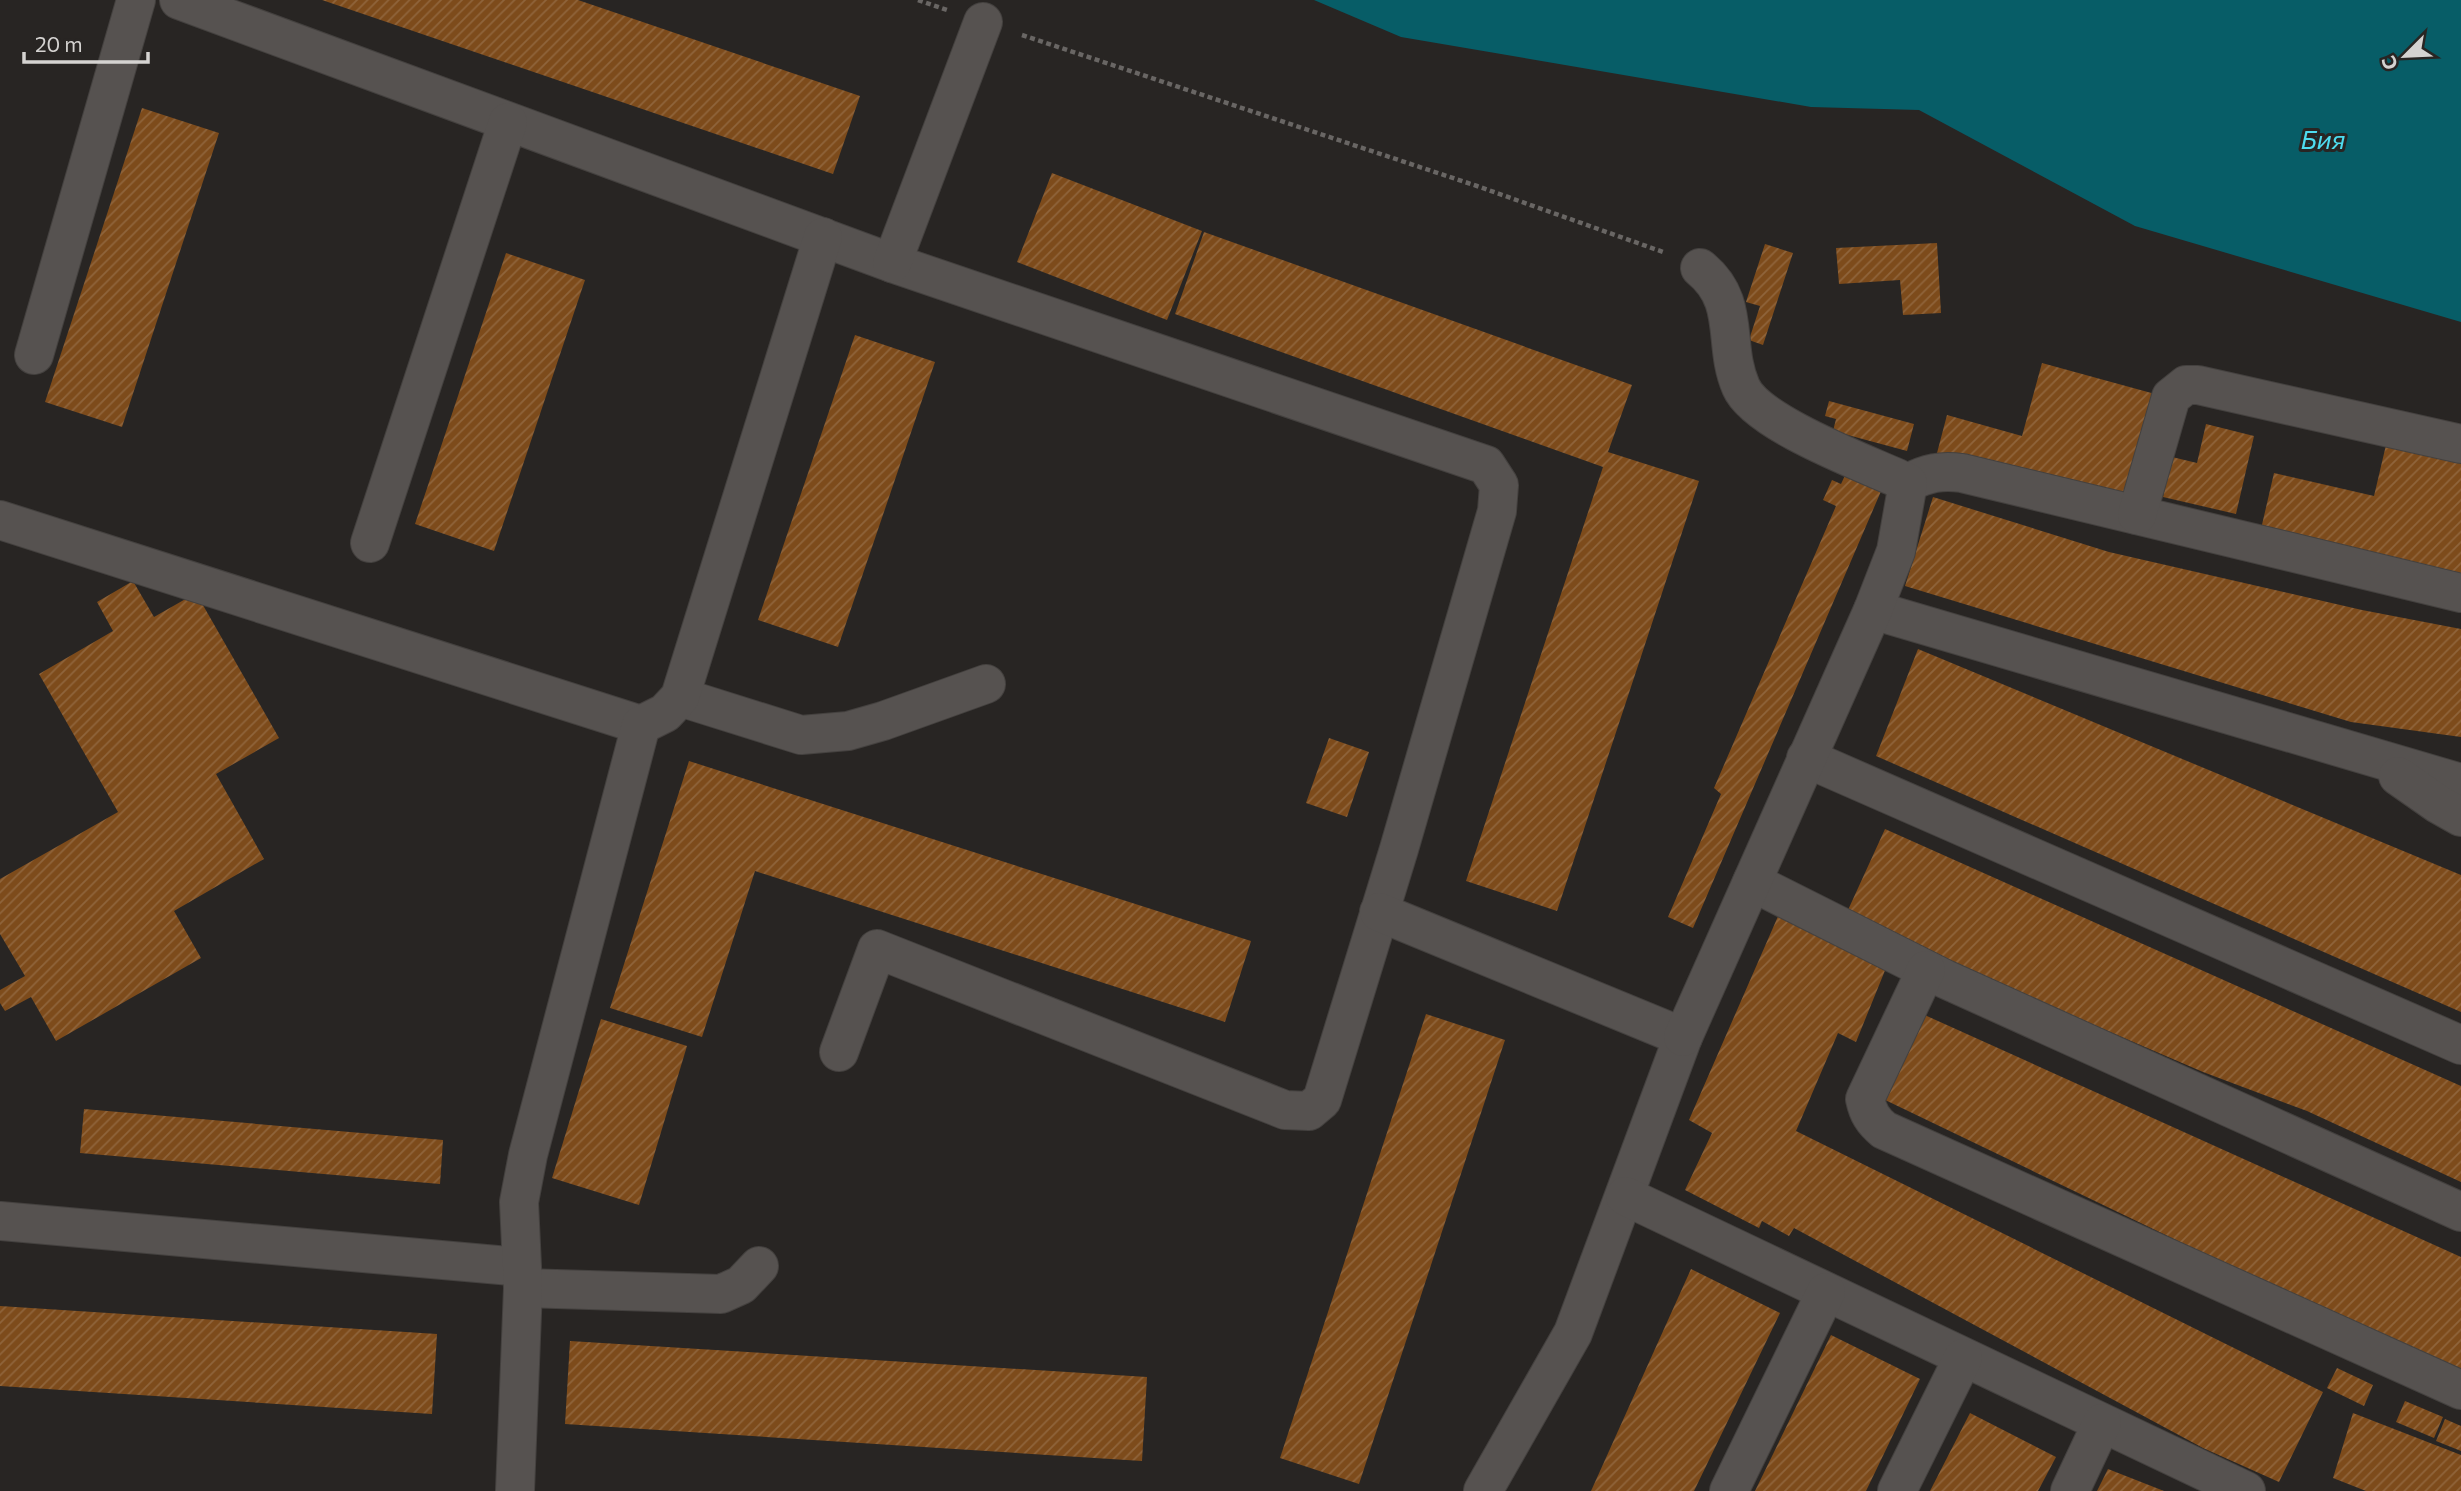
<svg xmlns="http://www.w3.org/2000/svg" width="2461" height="1491" viewBox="0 0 2461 1491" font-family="Commissioner,sans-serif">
	<defs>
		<pattern id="building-hatch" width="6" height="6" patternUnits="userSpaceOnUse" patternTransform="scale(1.75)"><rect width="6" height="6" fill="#7d4b1b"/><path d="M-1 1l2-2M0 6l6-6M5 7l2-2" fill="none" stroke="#8f643b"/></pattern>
	</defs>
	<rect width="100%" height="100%" fill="#282523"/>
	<path fill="#075d67" d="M1314,0H2461V322L2135,226L1919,110L1811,107L1401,37Z"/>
	<g fill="url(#building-hatch)">
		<path d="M322,0H578L860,96L833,174Z"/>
		<path d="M142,108L219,133L122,427L45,402Z"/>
		<path d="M1052,173L1202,231L1167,320L1017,262Z"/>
		<path d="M1204,232L1632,385L1608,452L1699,481L1557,911L1466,881L1603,467L1175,314Z"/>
		<path d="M1937,243L1941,313L1903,315L1900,280L1839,284L1836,248Z"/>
		<path d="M1765,244L1793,253L1763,345L1749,340L1760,306L1746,302Z"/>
		<path d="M506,253L585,280L494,551L415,524Z"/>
		<path d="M855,335L935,362L838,647L758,620Z"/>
		<path d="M2042,363L2155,394L2125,505L1937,453L1947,415L2022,436Z"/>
		<path d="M1829,401L1914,424L1907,451L1833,431L1836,419L1825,416Z"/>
		<path d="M2206,424L2254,436L2236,514L2163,497L2172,457L2197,463Z"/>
		<path d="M2386,445L2461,463V577L2261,529L2274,473L2374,496Z"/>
		<path d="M1849,467L1885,482L1693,928L1668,917L1721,794L1714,788L1836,506L1823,500L1832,480L1841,484Z"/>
		<path d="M1933,497L2109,552L2362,610L2461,629V737L2351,722L1905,586Z"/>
		<path d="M133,581L154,617L196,593L279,738L216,774L264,859L174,911L201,958L56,1041L31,997L5,1011L0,1003V990L25,976L0,934V879L118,812L39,674L113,631L97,602Z"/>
		<path d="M1918,649L2461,875V1012L1876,756Z"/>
		<path d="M1329,738L1369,752L1347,817L1306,803Z"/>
		<path d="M689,761L1251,941L1225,1022L755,871L702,1037L610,1008Z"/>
		<path d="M1885,829L2461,1086V1182L2307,1111L2203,1072L1980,976L1848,910Z"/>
		<path d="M1779,914L1886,968L1856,1042L1838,1033L1796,1131L2323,1392L2279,1482L2203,1448L1794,1228L1789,1236L1762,1221L1759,1228L1685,1190L1712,1133L1689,1120Z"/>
		<path d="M1918,1012L2461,1257V1372L2280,1290L1881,1098Z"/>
		<path d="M1426,1014L1505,1040L1359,1484L1280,1458Z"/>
		<path d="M601,1019L687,1046L639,1205L552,1178Z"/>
		<path d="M84,1109L443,1140L440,1184L80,1153Z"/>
		<path d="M1691,1269L1780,1313L1694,1491H1591Z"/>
		<path d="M0,1306L437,1334L432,1414L0,1386Z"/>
		<path d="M1831,1335L1920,1379L1866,1491H1755Z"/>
		<path d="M570,1341L1147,1377L1142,1461L565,1424Z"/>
		<path d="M2337,1368L2373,1385L2364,1406L2327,1388Z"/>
		<path d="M2405,1401L2443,1417L2434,1438L2396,1422Z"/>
		<path d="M1970,1413L2056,1457L2038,1491H1930Z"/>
		<path d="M2353,1413L2461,1455V1491H2366L2333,1478Z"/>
		<path d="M2445,1419L2461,1426V1451L2436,1441Z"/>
		<path d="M2108,1469L2164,1491H2097Z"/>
	</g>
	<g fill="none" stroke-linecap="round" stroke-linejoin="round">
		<g stroke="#44413f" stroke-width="40">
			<g id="minor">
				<path d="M179,0L892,263L1486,465L1499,485L1497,511L1399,849L1322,1100L1309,1111L1285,1110L877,949L839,1052"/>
				<path d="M892,263L983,22"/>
				<path d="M34,355L136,0"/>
				<path d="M1908,483C1927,473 1941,470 1962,473L2461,593"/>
				<path d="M2137,515L2171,397L2186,385H2198L2461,444"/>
				<path d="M0,520L641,725"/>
				<path d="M370,543L508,122"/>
				<path d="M1873,610L2461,783"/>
				<path d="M680,697L801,735L848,731L883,721L986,684"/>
				<path d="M1806,758L2461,1045"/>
				<path d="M2398,776L2438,804L2461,817"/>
				<path d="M1752,882L1945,979L2461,1212"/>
				<path d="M1379,912L1683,1037L1573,1333L1483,1491"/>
				<path d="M1926,970L1865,1099C1868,1113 1873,1121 1884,1130L2461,1390"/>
				<path d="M1683,1037L1873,610L1896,551L1908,483C1870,465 1757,424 1741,387C1722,344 1742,302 1700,268"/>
				<path d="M1625,1196L2246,1491"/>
				<path d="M0,1221L521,1267"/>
				<path d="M523,1288L721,1294L741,1285L759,1266"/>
				<path d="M515,1491L523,1288L519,1202L528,1155L641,725L665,713L680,697L823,237"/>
				<path d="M1729,1491L1826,1292"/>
				<path d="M1897,1491L1963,1358"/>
				<path d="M2070,1491L2102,1423"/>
			</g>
		</g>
		<g stroke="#696664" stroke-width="4.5" stroke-dasharray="5 3.5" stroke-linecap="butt">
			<path d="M918,0L947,10"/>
			<path d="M1022,35L1477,186L1663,252"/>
		</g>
		<use href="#minor" stroke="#565250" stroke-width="38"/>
	</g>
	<g text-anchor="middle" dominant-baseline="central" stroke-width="6" stroke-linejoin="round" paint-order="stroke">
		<g font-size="26" font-style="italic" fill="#4edcef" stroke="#282523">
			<text x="2323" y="138">Бия</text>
		</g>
	</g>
	<g transform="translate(2405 56) rotate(246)" stroke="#282523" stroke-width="5" paint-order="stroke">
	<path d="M0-5L12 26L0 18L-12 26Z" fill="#d5d3d1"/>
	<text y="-10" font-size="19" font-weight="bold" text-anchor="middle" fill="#d5d3d1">С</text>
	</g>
	<path d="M24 52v10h124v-10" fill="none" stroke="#d5d3d1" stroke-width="3.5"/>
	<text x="35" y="52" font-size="21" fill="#d5d3d1" stroke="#282523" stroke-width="5" paint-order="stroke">20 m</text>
</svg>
